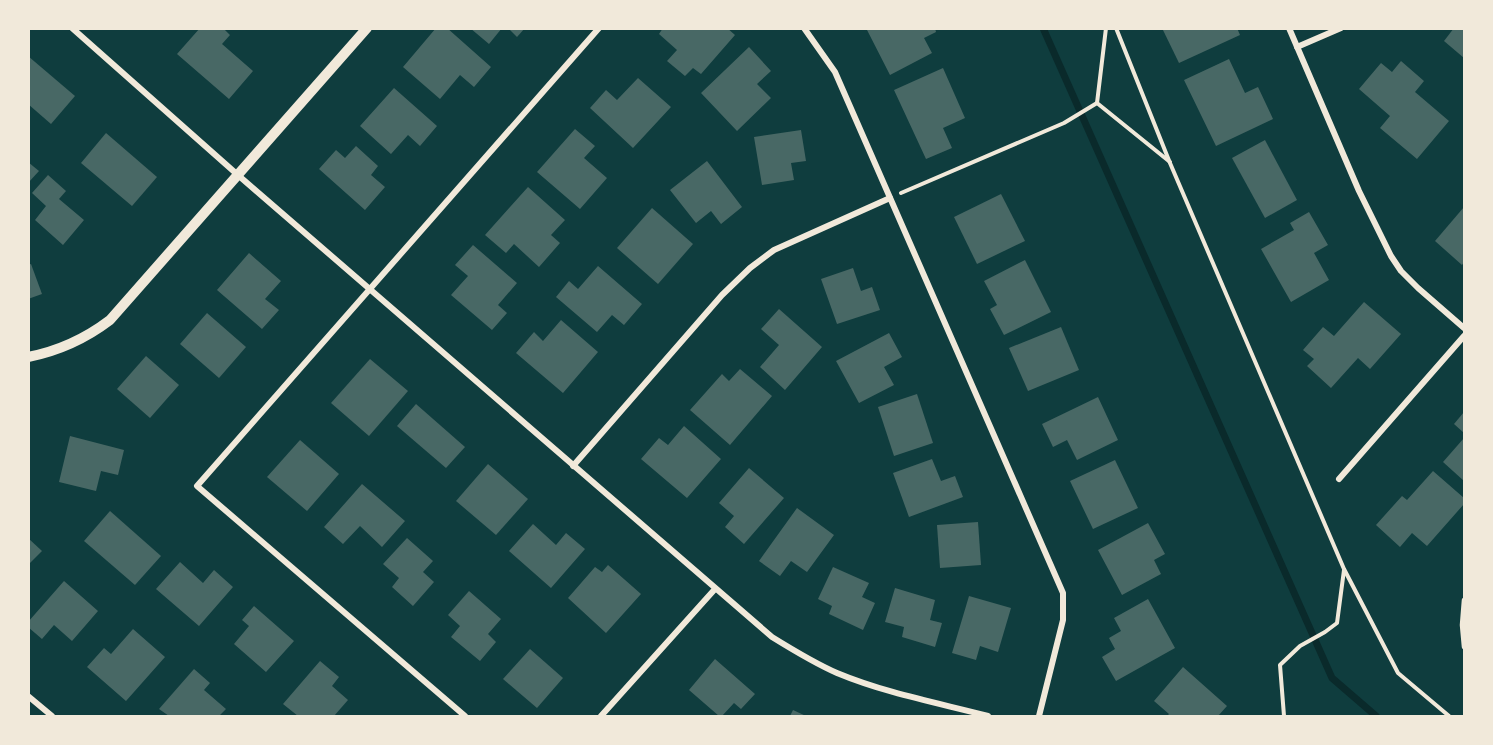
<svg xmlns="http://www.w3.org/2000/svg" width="1493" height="745" viewBox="0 0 1493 745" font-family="'Fira Sans',sans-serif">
	<rect width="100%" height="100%" fill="#0f3d3e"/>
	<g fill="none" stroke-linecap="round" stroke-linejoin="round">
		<path stroke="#0a2a2b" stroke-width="7" d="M1043,28L1332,678L1376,716"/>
	</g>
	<g fill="#486865">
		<path d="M200,28H223L230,35L222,44L253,71L229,99L177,54Z"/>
		<path d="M436,28H447L491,67L474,87L460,75L440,99L403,67Z"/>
		<path d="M470,28H502L489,44Z"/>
		<path d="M508,28H525L517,37Z"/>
		<path d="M663,28H727L735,35L701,74L693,68L685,76L667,61L677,50L659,34Z"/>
		<path d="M866,28H935L936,32L924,38L932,53L890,75Z"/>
		<path d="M1162,28H1237L1240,35L1179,63Z"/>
		<path d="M1454,28H1464V58L1444,41Z"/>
		<path d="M749,47L771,71L757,84L771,98L737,131L701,93Z"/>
		<path d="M28,56L75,96L51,124L28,104Z"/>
		<path d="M1229,59L1245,93L1258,87L1273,119L1216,146L1184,80Z"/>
		<path d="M1401,61L1424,81L1415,92L1449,121L1417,159L1380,128L1390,116L1359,89L1381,63L1392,72Z"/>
		<path d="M943,68L965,118L943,128L952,148L926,159L894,90Z"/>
		<path d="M638,78L671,107L633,148L590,108L606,90L617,100Z"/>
		<path d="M394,88L437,126L420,146L408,135L391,154L360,126Z"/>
		<path d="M575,129L595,146L584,158L607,178L580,209L537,172Z"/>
		<path d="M801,130L806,161L791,163L794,180L762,185L754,137Z"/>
		<path d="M106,133L157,177L132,206L81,163Z"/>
		<path d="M1265,140L1297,200L1265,218L1232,158Z"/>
		<path d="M356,146L378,166L371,175L385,187L365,210L319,169L336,150L345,158Z"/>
		<path d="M707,161L742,207L721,224L711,211L696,223L670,190Z"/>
		<path d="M28,162L39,171L28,183Z"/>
		<path d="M48,175L66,191L59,199L84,220L63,245L35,220L46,206L32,193Z"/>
		<path d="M528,187L565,220L551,235L560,243L539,267L514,244L506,253L485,235Z"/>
		<path d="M1001,194L1025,241L977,264L954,217Z"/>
		<path d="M1464,207V262L1462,265L1435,241Z"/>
		<path d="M652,208L693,244L658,284L617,248Z"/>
		<path d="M1309,212L1328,245L1314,253L1329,280L1291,302L1261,249L1294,230L1290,223Z"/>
		<path d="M473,245L517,283L498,305L507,313L492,330L451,295L468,276L455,265Z"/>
		<path d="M249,253L281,281L265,299L279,310L262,329L217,290Z"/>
		<path d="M1025,260L1051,312L1004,335L990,309L997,305L984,281Z"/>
		<path d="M31,264L42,294L28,299V265Z"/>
		<path d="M598,266L642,304L624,325L612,315L597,332L556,297L569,281L578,289Z"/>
		<path d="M853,268L861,291L872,287L880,310L837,324L821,279Z"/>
		<path d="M1364,302L1401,334L1370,369L1358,358L1331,388L1307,366L1314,359L1303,350L1323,327L1334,336Z"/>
		<path d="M779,309L822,347L785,390L760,367L779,345L761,329Z"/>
		<path d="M207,313L246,347L219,378L180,344Z"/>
		<path d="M561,320L598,352L563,393L516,353L534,332L543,341Z"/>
		<path d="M1061,327L1079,370L1028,391L1009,348Z"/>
		<path d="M889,333L902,357L884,367L894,385L859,403L836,361Z"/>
		<path d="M146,356L179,385L150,418L117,389Z"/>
		<path d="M370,359L408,391L369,436L331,403Z"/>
		<path d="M740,369L772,396L730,445L690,410L722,374L729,381Z"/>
		<path d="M917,394L933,443L894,456L878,407Z"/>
		<path d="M1098,397L1118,440L1077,460L1067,440L1053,447L1042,424Z"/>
		<path d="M416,404L465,447L446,468L397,426Z"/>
		<path d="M1464,412V433L1454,424Z"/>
		<path d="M684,426L721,459L687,498L641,459L659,438L668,445Z"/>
		<path d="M70,436L124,450L118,475L101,471L96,491L59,482Z"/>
		<path d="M1464,438V481L1443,462Z"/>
		<path d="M300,440L339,474L307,511L267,477Z"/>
		<path d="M932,459L941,481L955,476L963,497L909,517L893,473Z"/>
		<path d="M1115,460L1138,508L1093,529L1070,481Z"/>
		<path d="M488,464L528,499L496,535L456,501Z"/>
		<path d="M749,468L784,498L744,544L725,527L734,516L719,503Z"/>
		<path d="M1433,471L1464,498V504L1427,546L1412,533L1400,547L1376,525L1402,496L1407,500Z"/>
		<path d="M362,484L405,521L382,547L360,526L343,544L324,527Z"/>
		<path d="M797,508L834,535L807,572L791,561L780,576L759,561Z"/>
		<path d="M110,511L161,556L135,585L84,541Z"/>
		<path d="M978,522L981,565L940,568L937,525Z"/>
		<path d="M1148,523L1165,554L1154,560L1161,574L1122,595L1098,550Z"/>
		<path d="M533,524L556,545L566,533L585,549L551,588L509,551Z"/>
		<path d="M28,538L42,551L28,565Z"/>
		<path d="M407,538L433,561L423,572L434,582L413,606L392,587L399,578L383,564Z"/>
		<path d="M180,562L203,583L214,570L233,587L199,626L156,589Z"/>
		<path d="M608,565L641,594L606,633L568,598L595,567L602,572Z"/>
		<path d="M833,567L869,583L862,597L875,603L863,630L829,614L832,606L818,599Z"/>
		<path d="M64,581L98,611L72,641L54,625L42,639L28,627V622Z"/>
		<path d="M895,588L935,600L930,620L942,623L935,647L902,637L904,627L885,622Z"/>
		<path d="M469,591L501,619L488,634L496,642L480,661L451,637L460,626L448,615Z"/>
		<path d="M969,596L1011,608L998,652L980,646L976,660L952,653Z"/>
		<path d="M1148,599L1175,648L1116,681L1102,657L1115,649L1109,638L1121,631L1114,618Z"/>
		<path d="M254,606L294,641L266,672L234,644L249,626L242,620Z"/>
		<path d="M133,629L165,657L126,701L87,667L104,648L111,654Z"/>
		<path d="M530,649L563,678L537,708L503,679Z"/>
		<path d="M715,659L755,694L741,709L734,703L722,716H719L689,690Z"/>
		<path d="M320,661L339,677L332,686L348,700L334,716H298L283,704Z"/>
		<path d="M1183,667L1227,706L1218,716H1167L1169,714L1154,701Z"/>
		<path d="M194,669L210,683L204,690L226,709L219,716H169L159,709Z"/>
		<path d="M793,710L806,716H790Z"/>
	</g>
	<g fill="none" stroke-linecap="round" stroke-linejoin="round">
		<g stroke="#f1e9da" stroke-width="4">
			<path d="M1106,28L1097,103L1170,162"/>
			<path d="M1116,28L1170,163L1344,569L1398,673L1449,716"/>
			<path d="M901,193L1064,123L1097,103"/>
			<path d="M1284,716L1280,665L1300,646L1325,632L1337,623L1344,570"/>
		</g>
		<path stroke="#f1e9da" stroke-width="4.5" d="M1464,600L1462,625L1464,647"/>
		<g stroke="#f1e9da" stroke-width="6">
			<path d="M72,28L239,176L772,637C793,650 814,663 837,673C885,693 938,703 988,716"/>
			<path d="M804,28L835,72L1063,593V620L1039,716"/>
			<path d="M1289,28L1359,191L1391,256L1401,271L1418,288L1464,328"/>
			<path d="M1297,47L1341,28"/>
			<path d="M573,466L722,295L750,268L774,250L890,198"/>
			<path d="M1339,479L1464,336"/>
			<path d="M28,696L52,716"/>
			<path d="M465,716L197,486L599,28"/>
			<path d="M601,716L715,589"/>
		</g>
		<path stroke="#f1e9da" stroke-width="10" d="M28,357C59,351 85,339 110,320L367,28"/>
	</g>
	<rect width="1493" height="745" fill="none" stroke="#f1e9da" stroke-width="60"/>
</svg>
